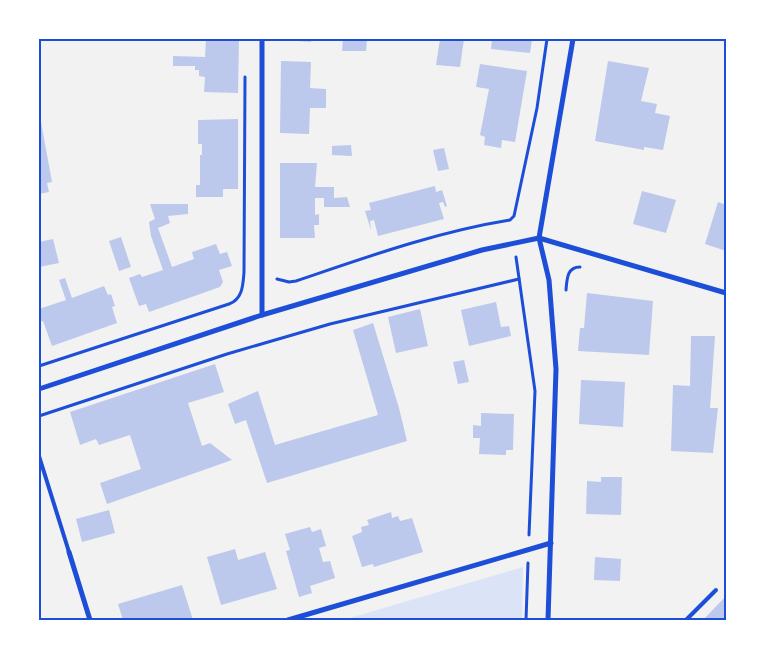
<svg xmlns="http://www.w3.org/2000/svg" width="765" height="659" viewBox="0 0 765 659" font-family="'IBM Plex Sans',sans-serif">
	<rect width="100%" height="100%" fill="#f2f2f2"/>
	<path fill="#dbe4f7" d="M523,567L522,620H343Z"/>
	<g fill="#bdc9ec">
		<path d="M206,39H239L238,93L204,92L205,77L199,76V70H195V66H173V56L205,57Z"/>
		<path d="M285,39H312L311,42L285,40Z"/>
		<path d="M343,39H367L366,51H342Z"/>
		<path d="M440,39H464L460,67L436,65Z"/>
		<path d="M492,39H532L530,53L491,49Z"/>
		<path d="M281,61L311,62L310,88L326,89V108H310L309,134L280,133Z"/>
		<path d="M608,61L649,68L641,101L657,104L655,113L670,116L663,150L644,147V150L595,141Z"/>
		<path d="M480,64L527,71L515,142L502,140L501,148L484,145L485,137L480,135L489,89L476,87Z"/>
		<path d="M238,119V189H223V197H196V185H200V155H202V144H198V120Z"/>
		<path d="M41,122L52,182L47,183L49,192L39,194V123Z"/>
		<path d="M351,145L352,156L332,155V146Z"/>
		<path d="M444,148L449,169L438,171L433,150Z"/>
		<path d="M280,163H317L315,187H334V198L347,197L350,207H324V198H315V215L319,214V225H314L315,238H280Z"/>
		<path d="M435,186L436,192L442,190L447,206L445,207L443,202L439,203L444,219L378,236L374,220L370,221L371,230L365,211L371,210L369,203Z"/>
		<path d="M642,191L676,200L666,233L633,224Z"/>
		<path d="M718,202L726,205V251L705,244Z"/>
		<path d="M150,204H188V214L168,216L170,223L158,228L172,267L194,259L192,252L216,244L220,254L227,252L232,266L219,270L223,282L220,287L149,312L146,304L139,306L129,278L140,274L142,277L163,270L151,236L149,222L155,219Z"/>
		<path d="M121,237L131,267L119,271L109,241Z"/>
		<path d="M53,239L59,263L39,267V242Z"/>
		<path d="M65,278L72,298L104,286L108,295L111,294L115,306L112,307L117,323L52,346L43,321L39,322V309L66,300L59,280Z"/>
		<path d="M587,293L653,301L649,355L578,351L580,328H584Z"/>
		<path d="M496,302L501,327L509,326L511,336L469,346L461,310Z"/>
		<path d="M420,309L428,346L396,353L388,317Z"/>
		<path d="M373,323L399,408L407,441L267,483L246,420L235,424L228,404L258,391L275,445L378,415L353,330Z"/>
		<path d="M691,336H715L710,408H718L713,453L671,451L673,385L690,386Z"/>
		<path d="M464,360L469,382L458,384L453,362Z"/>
		<path d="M215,364L224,392L188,403L202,446L210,443L232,460L107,504L100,483L141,469L130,435L99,445L96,439L80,445L70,412Z"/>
		<path d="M581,380L625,382L623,427L579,424Z"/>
		<path d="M481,413L514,414L513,450H506V455L479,454L480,438H473V425L481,426Z"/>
		<path d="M601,477H622L621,515L586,514L587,481L601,482Z"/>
		<path d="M109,510L115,533L82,542L76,519Z"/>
		<path d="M391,512L392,518L398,516L400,521L412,518L423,552L374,567L373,564L362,567L352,536L362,532L361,527L369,525L367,520Z"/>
		<path d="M310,527L312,532L321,529L326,546L319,548L323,562L330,561L335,578L310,586L312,593L299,597L286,551L290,550L285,534Z"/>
		<path d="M235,549L238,560L265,552L277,589L221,605L207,557Z"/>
		<path d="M595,557L621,559L620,581L594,580Z"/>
		<path d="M182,585L193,620H123L118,604Z"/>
		<path d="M726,596V620H703Z"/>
	</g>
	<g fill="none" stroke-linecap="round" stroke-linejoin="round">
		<g stroke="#1d4ed8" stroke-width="3">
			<path d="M516,257L535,391L529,535"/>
			<path d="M277,279L289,282L296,281C367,257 436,232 510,220L514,216L537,108L547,39"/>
			<path d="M566,290C567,279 567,267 580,267"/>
			<path d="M39,366L229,304C243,299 243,284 244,272L245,77"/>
			<path d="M39,416L227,354L330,324L519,279"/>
			<path d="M526,620L528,563"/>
		</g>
		<g stroke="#1d4ed8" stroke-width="4">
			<path d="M39,456L69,552"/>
			<path d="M686,620L716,590"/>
		</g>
		<g stroke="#1d4ed8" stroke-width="5">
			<path d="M262,39V315"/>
			<path d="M39,389L262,315L482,250L539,238L726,293"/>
			<path d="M69,552L90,620"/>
			<path d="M288,620L551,543"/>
			<path d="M548,620L556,369L549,280L539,238L573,39"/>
		</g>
	</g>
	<rect width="765" height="659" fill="none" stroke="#ffffff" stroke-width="80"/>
	<rect x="40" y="40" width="685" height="579" fill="none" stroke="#1d4ed8" stroke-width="2"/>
</svg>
